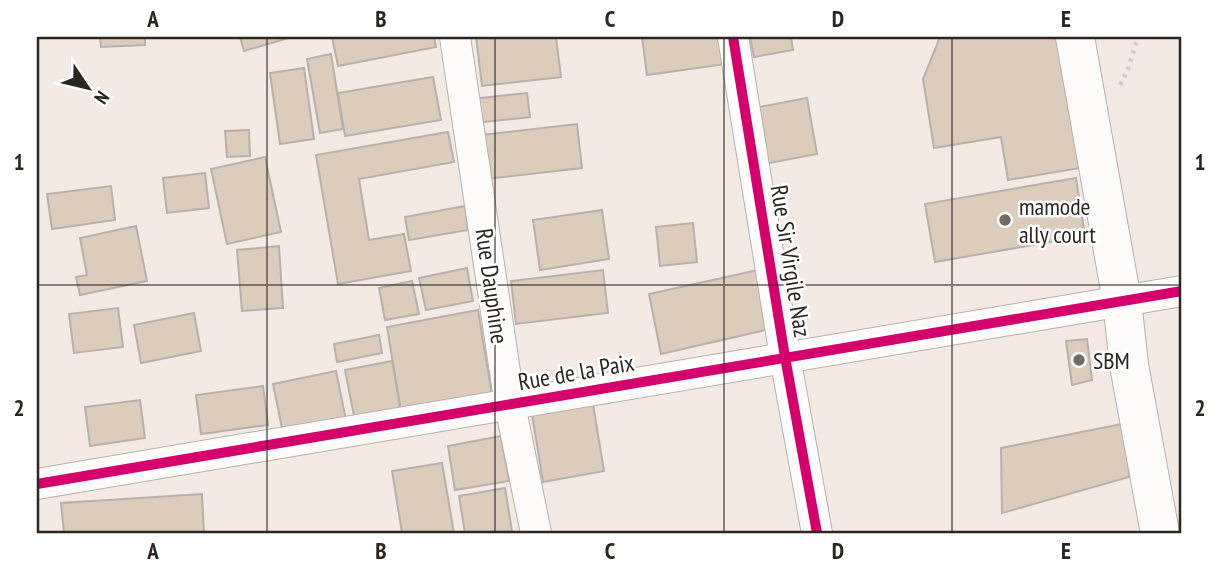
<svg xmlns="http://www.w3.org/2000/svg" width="1219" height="570" viewBox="0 0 1219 570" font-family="'PT Sans Narrow',sans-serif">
	<rect width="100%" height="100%" fill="#f4eae4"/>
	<g fill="#dbccbc" stroke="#b8b1ab" stroke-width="2">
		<path d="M100,37H145V45L101,47Z"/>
		<path d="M240,37H292L244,51Z"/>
		<path d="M332,37H434L436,47L338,66Z"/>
		<path d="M476,37H556L561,77L482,86Z"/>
		<path d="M642,37H722L726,64L647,75Z"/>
		<path d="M750,37H791L793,50L754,57Z"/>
		<path d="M940,37H1059L1080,168L1008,180L1001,137L934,148L923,79Z"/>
		<path d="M331,54L343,129L320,133L307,59Z"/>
		<path d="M304,68L314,139L280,144L270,73Z"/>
		<path d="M433,77L441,120L345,136L338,93Z"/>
		<path d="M527,93L530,117L475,123L472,99Z"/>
		<path d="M807,98L817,154L764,164L754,108Z"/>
		<path d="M577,124L582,168L487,179L482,135Z"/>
		<path d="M249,130L250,156L227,157L225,131Z"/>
		<path d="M448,132L454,162L359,179L369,240L404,234L411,271L338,284L316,155Z"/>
		<path d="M265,157L281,232L227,244L211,169Z"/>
		<path d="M205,173L209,208L167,213L163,178Z"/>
		<path d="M1076,178L1085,236L935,262L925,204Z"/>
		<path d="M111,186L115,220L52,229L47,194Z"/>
		<path d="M465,206L468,230L409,240L405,217Z"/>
		<path d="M602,210L609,259L540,270L533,220Z"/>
		<path d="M693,223L697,262L660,266L656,227Z"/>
		<path d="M136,226L147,281L80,295L76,277L87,275L80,238Z"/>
		<path d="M279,246L283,308L242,311L237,250Z"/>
		<path d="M467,268L473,301L426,310L419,278Z"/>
		<path d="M603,270L608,313L516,324L511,281Z"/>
		<path d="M758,270L770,329L661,354L649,294Z"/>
		<path d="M412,281L419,314L385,320L379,288Z"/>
		<path d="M118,308L123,347L74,353L69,314Z"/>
		<path d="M478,310L492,395L401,412L387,327Z"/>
		<path d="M194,313L201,351L141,363L134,325Z"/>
		<path d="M379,335L382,353L337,362L334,344Z"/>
		<path d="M1087,339L1092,380L1072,385L1066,341Z"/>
		<path d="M392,361L401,412L355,421L345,370Z"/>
		<path d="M336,371L347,425L284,438L273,384Z"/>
		<path d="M263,386L268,425L201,434L196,395Z"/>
		<path d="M592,398L604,471L543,482L531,408Z"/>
		<path d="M140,400L145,438L90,446L85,407Z"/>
		<path d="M1127,423L1129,477L1002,513L1001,448Z"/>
		<path d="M501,436L509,481L455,490L448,446Z"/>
		<path d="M442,463L454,533H402L392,471Z"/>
		<path d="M505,488L512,531L497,533H465L459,496Z"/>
		<path d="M202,494L204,533H64L61,503Z"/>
	</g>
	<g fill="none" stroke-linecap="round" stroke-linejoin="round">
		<g stroke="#b8b0ab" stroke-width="32">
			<g id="minor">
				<path d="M455,37L510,405L536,533"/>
				<path d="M733,37L785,357L817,533"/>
				<path d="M37,484L1182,291"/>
			</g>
		</g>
		<g stroke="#b8b0ab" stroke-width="40">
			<path id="major" d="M1075,37L1122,301L1129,365L1160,533"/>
		</g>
		<path stroke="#cecbc8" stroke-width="4.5" stroke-dasharray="3.5 5" stroke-linecap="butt" d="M1120,85L1127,72L1138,37"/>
		<use href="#minor" stroke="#fdfcfb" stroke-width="30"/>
		<use href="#major" stroke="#fdfcfb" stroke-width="38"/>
		<g stroke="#fff" stroke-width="15">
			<g id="cycleway">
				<path d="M733,37L785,357L817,533"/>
				<path d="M37,484L1182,291"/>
			</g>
		</g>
		<use href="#cycleway" stroke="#d6006c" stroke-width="10"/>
	</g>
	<path fill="none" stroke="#2c2621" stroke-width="2" stroke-opacity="0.55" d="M267,37V533M495,37V533M724,37V533M952,37V533M37,285H1182"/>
	<g fill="#726b65" stroke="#fff" stroke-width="2.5">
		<circle cx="1005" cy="220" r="7"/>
		<circle cx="1079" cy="360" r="7"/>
	</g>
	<g text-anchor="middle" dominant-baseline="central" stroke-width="5" stroke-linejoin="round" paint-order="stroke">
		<g font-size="24" fill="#2c2621" stroke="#fff" text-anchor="start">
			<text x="1019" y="206">mamode<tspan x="1019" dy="28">ally court</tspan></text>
			<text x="1093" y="360">SBM</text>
		</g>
		<g font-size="24" fill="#2c2621" stroke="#fff">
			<text transform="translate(791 261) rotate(81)">Rue Sir Virgile Naz</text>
			<text transform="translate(492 286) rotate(82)">Rue Dauphine</text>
			<text transform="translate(576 372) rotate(-10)">Rue de la Paix</text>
		</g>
	</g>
	<rect width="1219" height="570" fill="none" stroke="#ffffff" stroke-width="77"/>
	<g transform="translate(88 88) rotate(125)" stroke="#ffffff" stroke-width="5" paint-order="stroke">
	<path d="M0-5L12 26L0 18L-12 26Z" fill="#2c2621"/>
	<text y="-10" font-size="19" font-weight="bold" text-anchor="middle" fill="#2c2621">N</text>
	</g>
	<rect x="38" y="38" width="1142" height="494" fill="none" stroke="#2c2621" stroke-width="2.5"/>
	<g font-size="23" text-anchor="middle" font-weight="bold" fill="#2c2621">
		<text x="153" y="27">A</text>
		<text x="381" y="27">B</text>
		<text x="610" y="27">C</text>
		<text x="838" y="27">D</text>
		<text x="1066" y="27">E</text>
		<text x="19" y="170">1</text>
		<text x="1200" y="170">1</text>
		<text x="19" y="416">2</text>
		<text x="1200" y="416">2</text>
		<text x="153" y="559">A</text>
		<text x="381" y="559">B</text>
		<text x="610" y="559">C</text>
		<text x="838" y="559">D</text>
		<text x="1066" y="559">E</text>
	</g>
</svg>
